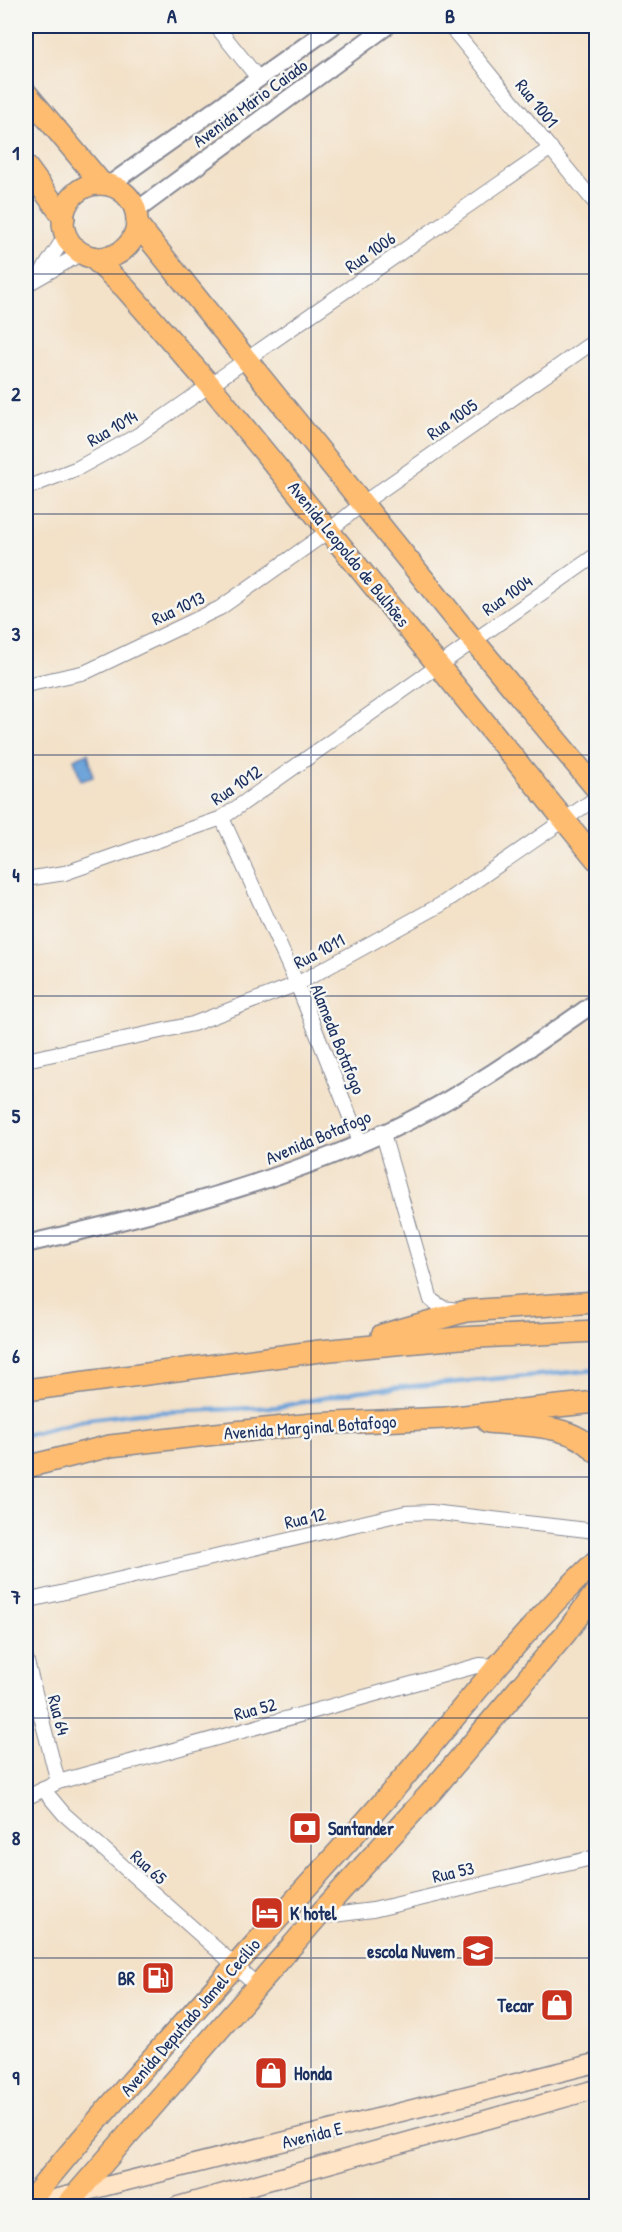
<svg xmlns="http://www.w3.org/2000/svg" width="622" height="2232" viewBox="0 0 622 2232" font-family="'Patrick Hand',sans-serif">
	<rect width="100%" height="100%" fill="#f6f6f2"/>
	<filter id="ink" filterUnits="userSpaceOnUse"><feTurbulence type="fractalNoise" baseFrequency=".0167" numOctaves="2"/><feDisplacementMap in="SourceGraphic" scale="12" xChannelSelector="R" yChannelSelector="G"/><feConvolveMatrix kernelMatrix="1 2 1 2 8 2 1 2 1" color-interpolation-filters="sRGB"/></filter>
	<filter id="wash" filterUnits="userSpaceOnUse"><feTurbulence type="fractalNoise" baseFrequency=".008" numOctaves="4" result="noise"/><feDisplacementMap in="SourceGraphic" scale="24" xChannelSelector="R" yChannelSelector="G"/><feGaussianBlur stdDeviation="1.35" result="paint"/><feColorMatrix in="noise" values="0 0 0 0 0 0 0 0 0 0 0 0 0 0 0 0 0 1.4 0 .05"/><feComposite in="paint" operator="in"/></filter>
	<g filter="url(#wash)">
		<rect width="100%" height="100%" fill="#f3e1c8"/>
		<path fill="#6aa2d9" stroke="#42689c" stroke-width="1.5" d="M88,753L93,777L81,781L74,759Z"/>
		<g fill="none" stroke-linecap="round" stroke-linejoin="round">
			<path stroke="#6aa2d9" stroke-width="4.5" d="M26,1435L90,1419L138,1413L277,1407L359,1391L596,1370"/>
		</g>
	</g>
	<g filter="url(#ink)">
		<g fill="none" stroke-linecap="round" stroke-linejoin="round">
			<g stroke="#878893" stroke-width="16">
				<g id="minor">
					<path d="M216,26L258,78"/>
					<path d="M450,26L596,204"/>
					<path d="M40,275L66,235"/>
					<path d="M26,285L82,253"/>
					<path d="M26,488L78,468L138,435L551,148"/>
					<path d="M26,685L86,672L220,608L330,530L363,503L596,340"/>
					<path d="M222,818L297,984L360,1142"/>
					<path d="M26,879L65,873L222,818L596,555"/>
					<path d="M26,1060L193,1024L297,984L442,904L596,798"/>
					<path d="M382,1131L431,1300L443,1308L458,1310"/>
					<path d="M26,1601L405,1513L431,1512L596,1531"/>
					<path d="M26,1658L58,1782"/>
					<path d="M43,1789L64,1814L257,1985"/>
					<path d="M26,1798L58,1782L480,1665L498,1666"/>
					<path d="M317,1917L373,1910L596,1857"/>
				</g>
			</g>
			<g stroke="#878893" stroke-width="20">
				<g id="tertiary">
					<path d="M109,185L333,26"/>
					<path d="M136,211L387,26"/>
					<path d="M26,1244C155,1214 285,1182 405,1123C473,1089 534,1045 596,1002"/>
				</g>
			</g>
			<g stroke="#878893" stroke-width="21">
				<g id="secondary">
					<path d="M27,2206L596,2063"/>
					<path d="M178,2206L596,2089"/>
				</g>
			</g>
			<g stroke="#878893" stroke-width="24">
				<g id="primary">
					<path d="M26,93L102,184"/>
					<path d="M26,166L64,218"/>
					<circle cx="100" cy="221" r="37"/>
					<path d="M137,224L459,623L596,788"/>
					<path d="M92,257L125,288L209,384L596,859"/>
					<path d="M382,1335L466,1311L596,1302"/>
					<path d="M26,1390L320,1351L460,1338L596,1331"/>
					<path d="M488,1422C523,1426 572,1423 596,1452"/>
					<path d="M26,1467L110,1446L206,1435L313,1424L445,1418L596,1402"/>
					<path d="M26,2206C136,2070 258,1943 374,1812C448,1729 515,1637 596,1561"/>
					<path d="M66,2206L317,1917L432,1791L565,1634L596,1592"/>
				</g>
			</g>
			<use href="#minor" stroke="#fff" stroke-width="14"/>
			<use href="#tertiary" stroke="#fff" stroke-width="16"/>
			<use href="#secondary" stroke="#ffe4c6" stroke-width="18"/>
			<use href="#primary" stroke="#febc70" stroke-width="21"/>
		</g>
	</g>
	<path fill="none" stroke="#1b2f5e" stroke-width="1.5" stroke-opacity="0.55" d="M311,26V2206M26,274H596M26,514H596M26,755H596M26,996H596M26,1236H596M26,1477H596M26,1718H596M26,1958H596"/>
	<defs>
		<g id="bank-square" transform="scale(1.725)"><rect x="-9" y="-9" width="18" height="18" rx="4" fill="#c8321e" stroke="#f6f6f2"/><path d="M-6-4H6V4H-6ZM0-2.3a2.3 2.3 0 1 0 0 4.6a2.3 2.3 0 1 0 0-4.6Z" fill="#fff"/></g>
		<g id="hotel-square" transform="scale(1.725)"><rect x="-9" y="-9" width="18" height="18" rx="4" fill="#c8321e" stroke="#f6f6f2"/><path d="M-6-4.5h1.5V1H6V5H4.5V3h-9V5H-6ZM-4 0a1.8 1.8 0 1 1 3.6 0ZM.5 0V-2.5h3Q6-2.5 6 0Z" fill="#fff"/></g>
		<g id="school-square" transform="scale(1.725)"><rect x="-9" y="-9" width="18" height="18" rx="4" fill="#c8321e" stroke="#f6f6f2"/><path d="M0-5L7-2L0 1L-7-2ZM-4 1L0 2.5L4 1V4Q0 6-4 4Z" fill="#fff"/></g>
		<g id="fuel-square" transform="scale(1.725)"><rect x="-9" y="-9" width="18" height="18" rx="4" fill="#c8321e" stroke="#f6f6f2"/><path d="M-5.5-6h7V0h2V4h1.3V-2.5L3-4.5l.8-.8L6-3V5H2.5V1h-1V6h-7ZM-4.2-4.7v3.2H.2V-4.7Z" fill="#fff"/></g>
		<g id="shop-square" transform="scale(1.725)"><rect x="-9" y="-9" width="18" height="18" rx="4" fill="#c8321e" stroke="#f6f6f2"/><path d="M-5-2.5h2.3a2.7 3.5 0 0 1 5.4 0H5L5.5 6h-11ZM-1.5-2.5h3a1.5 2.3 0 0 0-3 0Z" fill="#fff"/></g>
	</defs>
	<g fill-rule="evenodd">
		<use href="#bank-square" x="305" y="1828"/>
		<use href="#hotel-square" x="267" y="1913"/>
		<use href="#school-square" x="478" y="1951"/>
		<use href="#fuel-square" x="158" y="1978"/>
		<use href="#shop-square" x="557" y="2005"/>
		<use href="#shop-square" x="271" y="2073"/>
	</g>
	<g text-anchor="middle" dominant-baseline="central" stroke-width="5" stroke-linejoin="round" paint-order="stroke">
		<g font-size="18" fill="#1b2f5e" stroke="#f6f6f2">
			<text transform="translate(250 103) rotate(-36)">Avenida Mário Caiado</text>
			<text transform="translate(537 103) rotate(51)">Rua 1001</text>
			<text transform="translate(370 252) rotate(-35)">Rua 1006</text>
			<text transform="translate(452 419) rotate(-35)">Rua 1005</text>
			<text transform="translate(112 428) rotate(-30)">Rua 1014</text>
			<text transform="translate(349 554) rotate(51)">Avenida Leopoldo de Bulhões</text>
			<text transform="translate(507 595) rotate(-35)">Rua 1004</text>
			<text transform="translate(178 608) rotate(-25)">Rua 1013</text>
			<text transform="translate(236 785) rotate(-34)">Rua 1012</text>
			<text transform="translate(319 951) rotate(-28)">Rua 1011</text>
			<text transform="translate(338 1039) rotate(68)">Alameda Botafogo</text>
			<text transform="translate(318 1137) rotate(-23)">Avenida Botafogo</text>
			<text transform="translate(310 1427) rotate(-4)">Avenida Marginal Botafogo</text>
			<text transform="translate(305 1518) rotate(-13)">Rua 12</text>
			<text transform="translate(255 1709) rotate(-15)">Rua 52</text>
			<text transform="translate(59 1715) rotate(75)">Rua 64</text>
			<text transform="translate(149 1867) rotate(42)">Rua 65</text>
			<text transform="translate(453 1872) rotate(-13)">Rua 53</text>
			<text transform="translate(190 2017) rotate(-49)">Avenida Deputado Jamel Cecílio</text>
			<text transform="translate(312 2135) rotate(-14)">Avenida E</text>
		</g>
		<g font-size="18" font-weight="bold" fill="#1b2f5e" stroke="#f6f6f2" text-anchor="start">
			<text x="328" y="1828">Santander</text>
			<text x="290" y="1913">K hotel</text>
			<text x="455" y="1951" text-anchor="end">escola Nuvem</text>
			<text x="135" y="1978" text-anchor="end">BR</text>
			<text x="534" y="2005" text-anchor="end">Tecar</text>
			<text x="294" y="2073">Honda</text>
		</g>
	</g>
	<rect width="622" height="2232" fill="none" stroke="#f6f6f2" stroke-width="66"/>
	<rect x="33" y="33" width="556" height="2166" fill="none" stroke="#1b2f5e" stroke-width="2"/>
	<g font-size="20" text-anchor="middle" font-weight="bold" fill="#1b2f5e">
		<text x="172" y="23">A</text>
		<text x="450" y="23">B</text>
		<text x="16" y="160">1</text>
		<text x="16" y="401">2</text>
		<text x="16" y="641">3</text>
		<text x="16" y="882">4</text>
		<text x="16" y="1123">5</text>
		<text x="16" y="1363">6</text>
		<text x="16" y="1604">7</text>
		<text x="16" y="1845">8</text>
		<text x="16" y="2085">9</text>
	</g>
</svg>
